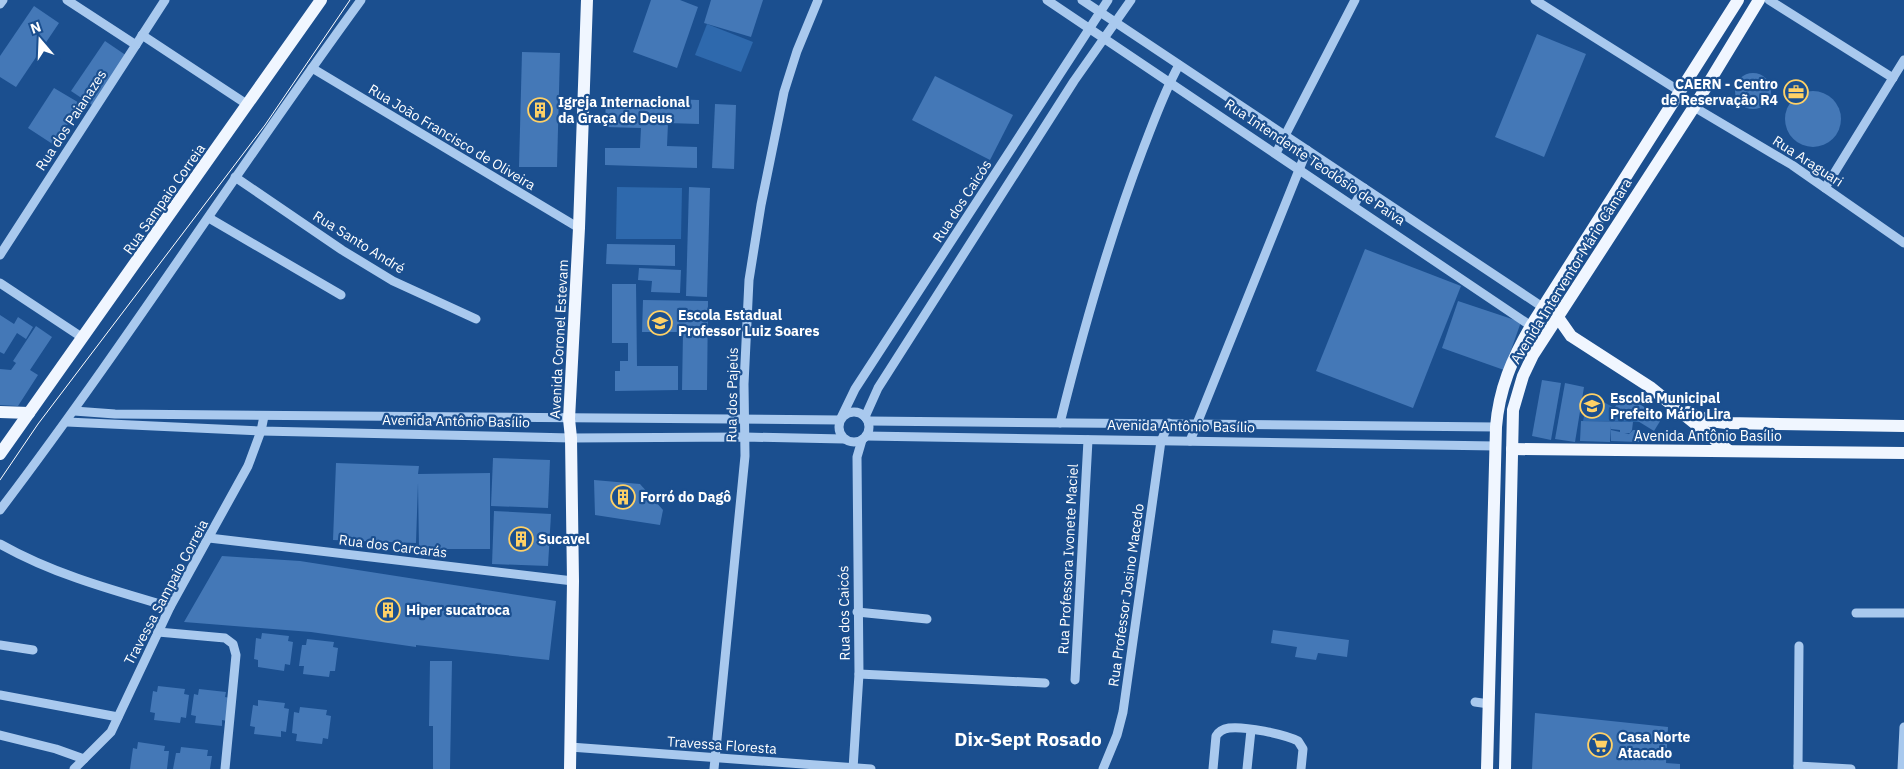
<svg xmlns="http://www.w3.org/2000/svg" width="1904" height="769" viewBox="0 0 1904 769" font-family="'IBM Plex Sans',sans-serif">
	<rect width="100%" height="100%" fill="#1b4f8f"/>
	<g fill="#2e69ad">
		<path d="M707,24L753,42L741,72L695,55Z"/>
		<path d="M617,187L682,188L681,239H616Z"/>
		<path d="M1589,394L1640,422L1583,421Z"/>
	</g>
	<g fill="#4478b7">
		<path d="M651,0H680L698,7L677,68L633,52Z"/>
		<path d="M711,0H763L751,37L704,23Z"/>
		<path d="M34,6L59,23L16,87L0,77V56Z"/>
		<path d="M1537,34L1586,54L1544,157L1495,137Z"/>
		<path d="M105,41L127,56L92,105L71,91Z"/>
		<path d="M522,52L560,53L557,167H519Z"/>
		<circle cx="1753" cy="91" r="18"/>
		<path d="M935,76L1013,115L990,160L912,120Z"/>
		<path d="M54,88L81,104L54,145L28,128Z"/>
		<circle cx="1813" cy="119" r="28"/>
		<path d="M606,97L699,100V124L668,123L667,146L697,147V168L605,165V148H640L641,128L605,127Z"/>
		<path d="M715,104L736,105L734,169L712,168Z"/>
		<path d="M689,187L710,188L707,297L686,296Z"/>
		<path d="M607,244L675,245V266L606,264Z"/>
		<path d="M1365,249L1461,286L1413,408L1316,371Z"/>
		<path d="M639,268L681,270L680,293L651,292L652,281L638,280Z"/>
		<path d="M612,284H636L637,366H678V390L615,391V371H620V361H628V343H612Z"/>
		<path d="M643,300L708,301L707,390H682L683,332H642Z"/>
		<path d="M1458,301L1521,322L1504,370L1442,348Z"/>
		<path d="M0,315L14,324L18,317L33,327L26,339L17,333L4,354L0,352Z"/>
		<path d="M36,326L52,337L30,370L38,375L18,406L0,405V369L11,370L16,363L13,361Z"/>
		<path d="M1542,380L1561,383L1551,440L1532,436Z"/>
		<path d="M1565,383L1584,387L1575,442L1555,439Z"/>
		<path d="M1623,394L1662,418L1654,431L1615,407Z"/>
		<path d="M1581,421L1633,422L1632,430L1630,433H1620V430L1611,429V426L1610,442L1580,441Z"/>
		<path d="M1611,430L1629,434L1627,436L1633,430H1639V442L1611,441Z"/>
		<path d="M493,458L550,460L548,508L491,506Z"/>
		<path d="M336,463L419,466L418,474L490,473V549H419L418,483L416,543L333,540Z"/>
		<path d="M594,480L640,484L663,510L660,525L595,515Z"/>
		<path d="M494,511L551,514L548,566L492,564Z"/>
		<path d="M222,556L300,561L556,601L549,660L416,645V647L311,632L184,622Z"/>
		<path d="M1273,630L1349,640L1347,657L1318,653L1316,660L1295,657L1297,647L1271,643Z"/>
		<path d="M262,633L289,636L288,641L293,642L290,665L285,664L284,671L258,667V660L254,659L256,638L261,639Z"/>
		<path d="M307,639L334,642L333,647L338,648L335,671H330L329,677L303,674L304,666H299L302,645H306Z"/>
		<path d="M430,661H452L450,769H433V726H429Z"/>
		<path d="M158,686L185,689L184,694L189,695L186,718L181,717L180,723L154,720L155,713L150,712L153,691L157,692Z"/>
		<path d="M199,689L226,692L225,697L230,698L227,721L222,720V726L195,723L196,716L191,715L194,694L198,695Z"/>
		<path d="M258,700L285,703L284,708L289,709L286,732L281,731V737L254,734L255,727L250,726L253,705L258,706Z"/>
		<path d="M300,707L327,710L326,715L331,716L328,739L323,738L322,744L296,741L297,734L292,733L294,712L299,713Z"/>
		<path d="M1535,713L1668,727L1666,763L1680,764V769H1532Z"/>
		<path d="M138,742L165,746L164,751H169L167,769H130L133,748L137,749Z"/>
		<path d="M181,747L208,750L207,756H212L210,769H173L176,753H180Z"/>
	</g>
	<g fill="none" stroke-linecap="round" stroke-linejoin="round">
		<g stroke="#a9c9ee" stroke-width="9">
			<path d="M67,0L136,45"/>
			<path d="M1047,0L1531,326"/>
			<path d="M1082,0L1544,308"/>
			<path d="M1535,0L1681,92"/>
			<path d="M1769,0L1893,78"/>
			<path d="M0,4L3,0"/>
			<path d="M142,35L248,105"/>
			<path d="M312,68L579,228"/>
			<path d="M1694,107L1792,165L1904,243"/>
			<path d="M1276,153L1355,0"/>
			<path d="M235,177L342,250L393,281L476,319"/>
			<path d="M1825,188L1904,60"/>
			<path d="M1354,205L1364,188"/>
			<path d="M209,218L341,295"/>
			<path d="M0,255L165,0"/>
			<path d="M0,283L83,338"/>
			<path d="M74,411L115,414L840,420"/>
			<circle cx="854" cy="427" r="15"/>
			<path d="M865,417L878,388L1074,81L1131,0"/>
			<path d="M841,418L855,389L1108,0"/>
			<path d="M868,421L1496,427"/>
			<path d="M67,422L261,431L571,438L745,437L844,439"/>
			<path d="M1060,423C1083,330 1109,238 1143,149C1154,121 1164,92 1179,65"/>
			<path d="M866,436L1496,446"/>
			<path d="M1190,441L1307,150"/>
			<path d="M0,510C126,344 238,168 361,0"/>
			<path d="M209,538L573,581"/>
			<path d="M0,544C53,574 112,590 170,607"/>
			<path d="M857,612L927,619"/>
			<path d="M1856,613H1904"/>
			<path d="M158,632L225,638L233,644L236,655L225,769"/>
			<path d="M0,645L33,650"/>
			<path d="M859,674L1045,683"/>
			<path d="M1075,680L1088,440"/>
			<path d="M0,695L118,717"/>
			<path d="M1475,702L1489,704"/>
			<path d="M0,735L56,749L84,759"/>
			<path d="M570,747L871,769"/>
			<path d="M1798,766L1851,769"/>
			<path d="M74,769L111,732L170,607L248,466L261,431L264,416"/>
			<path d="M714,769L745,456L744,384L749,280L761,205L784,92L797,51L818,0"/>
			<path d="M853,769L859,674L857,457L862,440"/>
			<path d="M1103,769L1117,735L1123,712L1161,441L1169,423"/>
			<path d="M1213,769L1216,736C1219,731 1223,729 1229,728C1244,726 1285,734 1298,741L1303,749L1301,769"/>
			<path d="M1247,769L1251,730"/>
			<path d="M1798,769L1799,646"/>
			<path d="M1902,769L1904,727"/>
		</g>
		<g stroke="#f0f6ff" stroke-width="12">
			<path d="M1552,313L1557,316L1571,336L1650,387L1729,451"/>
			<path d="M0,412L29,413"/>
			<path d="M1688,412L1710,421L1726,423L1904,426"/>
			<path d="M1512,449L1904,453"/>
			<path d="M0,454L321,0"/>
			<path d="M570,769L573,581L571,438L569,419L579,228L587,0"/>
			<path d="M1487,769L1496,427C1499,389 1512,359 1531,326L1738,0"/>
			<path d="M1505,769L1513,410L1523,376L1533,355L1694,107L1759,0"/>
		</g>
		<path stroke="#fff" stroke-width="1" d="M0,480L38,424L265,125L350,0"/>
	</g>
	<defs>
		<g id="office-ring" transform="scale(1.25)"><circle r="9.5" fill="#1b4f8f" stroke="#ffd166" stroke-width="1.5"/><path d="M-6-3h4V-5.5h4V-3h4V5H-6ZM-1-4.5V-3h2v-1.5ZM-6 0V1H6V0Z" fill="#ffd166"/></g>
		<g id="building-ring" transform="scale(1.25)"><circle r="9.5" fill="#1b4f8f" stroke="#ffd166" stroke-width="1.5"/><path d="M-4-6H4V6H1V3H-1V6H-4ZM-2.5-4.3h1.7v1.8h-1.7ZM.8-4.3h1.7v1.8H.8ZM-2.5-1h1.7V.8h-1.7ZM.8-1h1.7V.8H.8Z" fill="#ffd166"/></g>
		<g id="school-ring" transform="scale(1.25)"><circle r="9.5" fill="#1b4f8f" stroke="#ffd166" stroke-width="1.5"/><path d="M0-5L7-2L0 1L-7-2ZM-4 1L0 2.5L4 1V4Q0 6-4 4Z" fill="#ffd166"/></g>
		<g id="supermarket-ring" transform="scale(1.25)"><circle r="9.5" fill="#1b4f8f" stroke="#ffd166" stroke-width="1.5"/><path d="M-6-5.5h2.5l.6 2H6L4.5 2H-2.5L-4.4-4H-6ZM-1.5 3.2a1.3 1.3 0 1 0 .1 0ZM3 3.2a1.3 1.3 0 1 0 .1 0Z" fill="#ffd166"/></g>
	</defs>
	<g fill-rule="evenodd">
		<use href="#office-ring" x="1796" y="92"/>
		<use href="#building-ring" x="540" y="110"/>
		<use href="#school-ring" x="660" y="323"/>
		<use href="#school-ring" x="1592" y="406"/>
		<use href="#building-ring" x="623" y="497"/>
		<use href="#building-ring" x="521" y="539"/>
		<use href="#building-ring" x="388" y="610"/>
		<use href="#supermarket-ring" x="1600" y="745"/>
	</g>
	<g text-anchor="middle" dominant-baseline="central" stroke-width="4.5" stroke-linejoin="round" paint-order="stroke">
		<g font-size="14" font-weight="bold" fill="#fff" stroke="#1b4f8f" text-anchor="start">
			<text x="1778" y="84" text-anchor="end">CAERN - Centro<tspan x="1778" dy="16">de Reservação R4</tspan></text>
			<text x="558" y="102">Igreja Internacional<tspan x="558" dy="16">da Graça de Deus</tspan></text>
			<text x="678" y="315">Escola Estadual<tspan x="678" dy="16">Professor Luiz Soares</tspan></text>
			<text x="1610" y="398">Escola Municipal<tspan x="1610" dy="16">Prefeito Mário Lira</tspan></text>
			<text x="640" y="497">Forró do Dagô</text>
			<text x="538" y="539">Sucavel</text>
			<text x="406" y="610">Hiper sucatroca</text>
			<text x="1618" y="737">Casa Norte<tspan x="1618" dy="16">Atacado</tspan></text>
		</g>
		<g font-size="14" fill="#fff" stroke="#1b4f8f">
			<text transform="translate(71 120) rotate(-57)">Rua dos Paianazes</text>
			<text transform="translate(452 137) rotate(31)">Rua João Francisco de Oliveira</text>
			<text transform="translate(1808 161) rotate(33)">Rua Araguari</text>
			<text transform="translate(1315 162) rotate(34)">Rua Intendente Teodósio de Paiva</text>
			<text transform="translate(164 199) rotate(-55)">Rua Sampaio Correia</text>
			<text transform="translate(962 201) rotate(-57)">Rua dos Caicós</text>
			<text transform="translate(359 242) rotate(32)">Rua Santo André</text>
			<text transform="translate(1571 271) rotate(-58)">Avenida Interventor Mário Câmara</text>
			<text transform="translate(559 339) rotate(-87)">Avenida Coronel Estevam</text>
			<text transform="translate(732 395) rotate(-89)">Rua dos Pajeús</text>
			<text transform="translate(456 421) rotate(1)">Avenida Antônio Basílio</text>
			<text transform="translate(1181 426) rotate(1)">Avenida Antônio Basílio</text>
			<text x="1708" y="436">Avenida Antônio Basílio</text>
			<text transform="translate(393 546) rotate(7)">Rua dos Carcarás</text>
			<text transform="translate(1068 559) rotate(-87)">Rua Professora Ivonete Maciel</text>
			<text transform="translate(166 592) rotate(-62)">Travessa Sampaio Correia</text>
			<text transform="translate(1126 595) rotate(-82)">Rua Professor Josino Macedo</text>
			<text transform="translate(844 613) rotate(-91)">Rua dos Caicós</text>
			<text transform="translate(722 745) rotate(4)">Travessa Floresta</text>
		</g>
		<g font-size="19" font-weight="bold" fill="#fff" stroke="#1b4f8f">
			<text x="1028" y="739">Dix-Sept Rosado</text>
		</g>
	</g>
	<g transform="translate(40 40) rotate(341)" stroke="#1b4f8f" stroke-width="4" paint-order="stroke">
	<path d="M0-4L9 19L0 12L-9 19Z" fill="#ffffff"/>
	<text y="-8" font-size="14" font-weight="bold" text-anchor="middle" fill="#ffffff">N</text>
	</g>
</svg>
